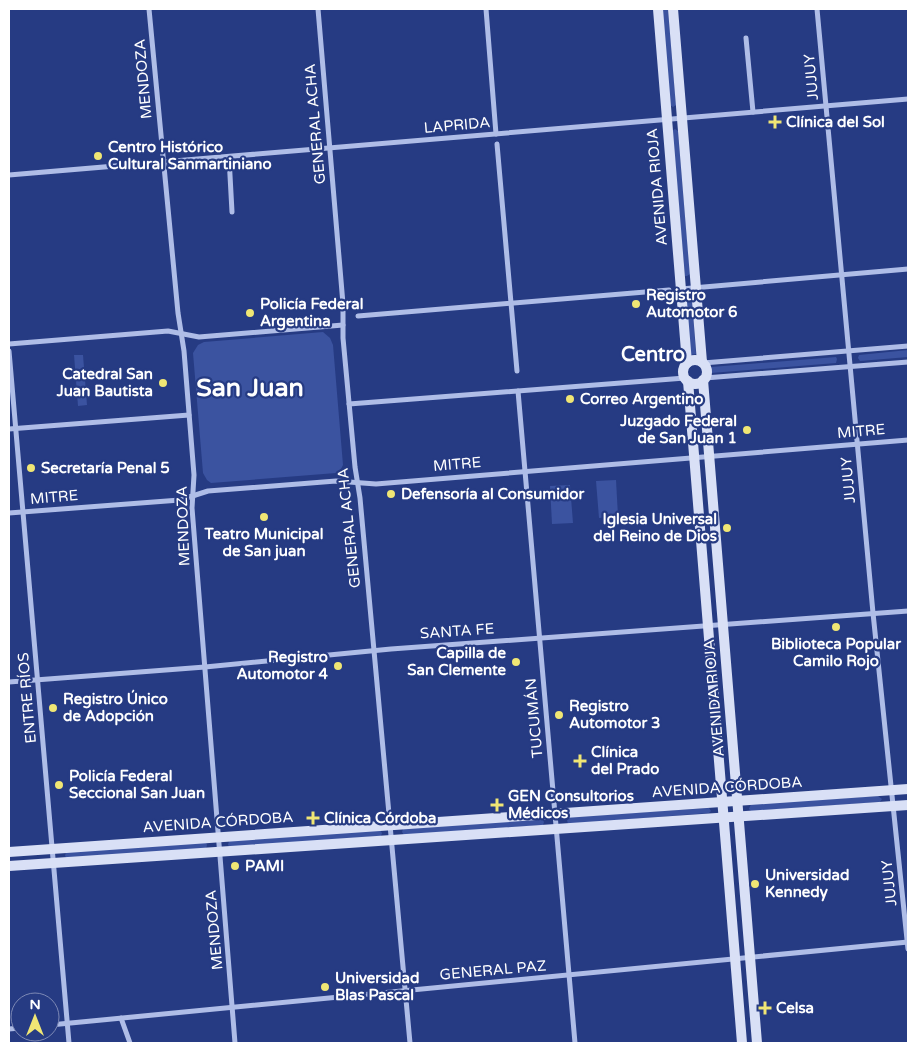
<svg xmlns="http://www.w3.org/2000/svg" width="917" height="1052" viewBox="0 0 917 1052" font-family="'Varela Round',sans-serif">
	<rect width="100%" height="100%" fill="#263b83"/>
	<g fill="#3b53a0">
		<path d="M662,9H668L676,105L673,107L670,105Z"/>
		<path d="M675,129L678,131L690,274L687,276H685L672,131Z"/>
		<path d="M689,298L692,300L696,354L690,355L686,300Z"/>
		<path d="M323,332L330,338L333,345L343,465L341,469L336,473L211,483L207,480L203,473L193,353L198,345L204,342Z"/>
		<path d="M908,350V357L860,361L858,358L859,355Z"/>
		<path d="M83,355L87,405L78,406L74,355Z"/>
		<path d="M836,357L837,359L836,363L711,373V367Z"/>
		<path d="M616,480L618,516L599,518L596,481Z"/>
		<path d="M570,485L573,523L552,524L550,486Z"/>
		<path d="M878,796L882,799L880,802L751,811L749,809L751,804Z"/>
		<path d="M709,808L711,811L709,813L568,824L567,820L569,817Z"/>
		<path d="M542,819L544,822L543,825L404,835L402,832L403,829Z"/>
		<path d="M380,830L382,833L381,836L230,847L228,845L229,841Z"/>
		<path d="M206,842L207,845L206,849L67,858L65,856L66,852Z"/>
	</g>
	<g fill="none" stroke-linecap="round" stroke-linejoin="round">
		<g stroke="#afbde7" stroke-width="5">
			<path d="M149,9L178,313L184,351L194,475L192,508L235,1043"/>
			<path d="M318,9L343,304V338L355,467L360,498L410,1043"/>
			<path d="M486,9L496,134"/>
			<path d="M817,9L873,613L908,949"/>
			<path d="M746,38L753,112"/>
			<path d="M497,144L517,371"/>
			<path d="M229,157L232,212"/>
			<path d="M9,175L908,99"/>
			<path d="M681,289L908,269"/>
			<path d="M358,316L669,290"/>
			<path d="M9,344L168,331L199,337L343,325"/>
			<path d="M9,351L69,1043"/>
			<path d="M703,363L908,346"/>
			<path d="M705,378L908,362"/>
			<path d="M518,391L575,1043"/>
			<path d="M349,404L685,378"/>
			<path d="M9,429L189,415"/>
			<path d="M9,513L180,500L208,491L336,481L376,484L908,440"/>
			<path d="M9,682L205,667L391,649L908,611"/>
			<path d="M121,1018L130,1043"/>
			<path d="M50,1025L908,942"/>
			<path d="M9,1029L20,1028"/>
		</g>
		<g stroke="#d9e0f6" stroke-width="10">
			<path d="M658,9L687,363"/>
			<path d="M673,9L702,362"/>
			<circle cx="695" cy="372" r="12"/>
			<path d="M703,380L757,1043"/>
			<path d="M688,381L742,1043"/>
			<path d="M9,852L908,789"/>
			<path d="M9,866L908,805"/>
		</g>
	</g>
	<g fill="#f0e674" stroke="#263b83" stroke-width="2">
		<path d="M772.5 114.5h5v5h5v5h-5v5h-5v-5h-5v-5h5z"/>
		<circle cx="98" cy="156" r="5"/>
		<circle cx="636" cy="304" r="5"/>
		<circle cx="250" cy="313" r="5"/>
		<circle cx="163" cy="383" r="5"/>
		<circle cx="570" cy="399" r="5"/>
		<circle cx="747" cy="430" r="5"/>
		<circle cx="31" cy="468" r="5"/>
		<circle cx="391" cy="494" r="5"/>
		<circle cx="264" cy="517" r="5"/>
		<circle cx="727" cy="528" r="5"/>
		<circle cx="836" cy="627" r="5"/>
		<circle cx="516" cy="662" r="5"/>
		<circle cx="338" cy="666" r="5"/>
		<circle cx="53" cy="708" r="5"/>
		<circle cx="559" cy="715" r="5"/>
		<path d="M577.5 753.5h5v5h5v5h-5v5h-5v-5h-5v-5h5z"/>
		<circle cx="59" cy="785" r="5"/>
		<path d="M494.5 797.5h5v5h5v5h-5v5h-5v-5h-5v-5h5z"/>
		<path d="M310.5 810.5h5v5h5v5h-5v5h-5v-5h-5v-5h5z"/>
		<circle cx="235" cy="866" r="5"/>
		<circle cx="755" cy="884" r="5"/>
		<circle cx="325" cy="987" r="5"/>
		<path d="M762.5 1000.5h5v5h5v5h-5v5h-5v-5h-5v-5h5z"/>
	</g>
	<g text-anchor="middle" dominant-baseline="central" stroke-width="4.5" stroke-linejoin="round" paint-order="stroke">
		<g font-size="15" fill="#fff" stroke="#263b83">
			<text transform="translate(811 77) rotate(-95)">JUJUY</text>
			<text transform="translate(143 79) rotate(-95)">MENDOZA</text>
			<text transform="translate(315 124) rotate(-95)">GENERAL ACHA</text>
			<text transform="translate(457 125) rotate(-5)">LAPRIDA</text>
			<text transform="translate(657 187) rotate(-95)">AVENIDA RIOJA</text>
			<text transform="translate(861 431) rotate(-5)">MITRE</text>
			<text transform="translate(457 464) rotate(-5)">MITRE</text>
			<text transform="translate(848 480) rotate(-95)">JUJUY</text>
			<text transform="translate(54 497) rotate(-5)">MITRE</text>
			<text transform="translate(183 526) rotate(-92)">MENDOZA</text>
			<text transform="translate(349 528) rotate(-96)">GENERAL ACHA</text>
			<text transform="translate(457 631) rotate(-4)">SANTA FE</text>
			<text transform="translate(27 698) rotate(-95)">ENTRE RÍOS</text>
			<text transform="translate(714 698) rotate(-95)">AVENIDA RIOJA</text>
			<text transform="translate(534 718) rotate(-95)">TUCUMÁN</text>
			<text transform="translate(727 787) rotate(-4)">AVENIDA CÓRDOBA</text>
			<text transform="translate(218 822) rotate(-4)">AVENIDA CÓRDOBA</text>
			<text transform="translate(889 883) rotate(-96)">JUJUY</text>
			<text transform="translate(214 930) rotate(-95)">MENDOZA</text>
			<text transform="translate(493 970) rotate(-5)">GENERAL PAZ</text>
		</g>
		<g font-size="15" font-weight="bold" fill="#fff" stroke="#263b83" text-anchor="start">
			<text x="786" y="122">Clínica del Sol</text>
			<text x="108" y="147">Centro Histórico<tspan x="108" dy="17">Cultural Sanmartiniano</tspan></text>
			<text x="646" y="295">Registro<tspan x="646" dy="17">Automotor 6</tspan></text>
			<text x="260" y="304">Policía Federal<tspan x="260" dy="17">Argentina</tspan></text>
			<text x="153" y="374" text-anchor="end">Catedral San<tspan x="153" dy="17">Juan Bautista</tspan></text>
			<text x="580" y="399">Correo Argentino</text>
			<text x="737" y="421" text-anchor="end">Juzgado Federal<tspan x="737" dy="17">de San Juan 1</tspan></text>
			<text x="41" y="468">Secretaría Penal 5</text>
			<text x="401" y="494">Defensoría al Consumidor</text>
			<text x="717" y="519" text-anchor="end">Iglesia Universal<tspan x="717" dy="17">del Reino de Dios</tspan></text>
			<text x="264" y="534" text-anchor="middle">Teatro Municipal<tspan x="264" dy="17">de San juan</tspan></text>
			<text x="836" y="644" text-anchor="middle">Biblioteca Popular<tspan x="836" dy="17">Camilo Rojo</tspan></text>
			<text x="506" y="653" text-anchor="end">Capilla de<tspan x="506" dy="17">San Clemente</tspan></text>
			<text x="328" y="657" text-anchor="end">Registro<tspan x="328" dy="17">Automotor 4</tspan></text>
			<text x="63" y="699">Registro Único<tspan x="63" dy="17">de Adopción</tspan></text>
			<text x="569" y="706">Registro<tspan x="569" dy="17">Automotor 3</tspan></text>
			<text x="591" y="752">Clínica<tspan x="591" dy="17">del Prado</tspan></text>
			<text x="69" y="776">Policía Federal<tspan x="69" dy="17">Seccional San Juan</tspan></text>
			<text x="508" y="796">GEN Consultorios<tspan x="508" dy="17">Médicos</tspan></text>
			<text x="324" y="818">Clínica Córdoba</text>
			<text x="245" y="866">PAMI</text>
			<text x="765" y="875">Universidad<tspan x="765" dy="17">Kennedy</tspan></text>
			<text x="335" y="978">Universidad<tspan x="335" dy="17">Blas Pascal</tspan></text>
			<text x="776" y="1008">Celsa</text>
		</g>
		<g font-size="20" font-weight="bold" fill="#fff" stroke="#263b83">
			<text x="653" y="355">Centro</text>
		</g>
		<g font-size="25" font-weight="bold" fill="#fff" stroke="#263b83">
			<text x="250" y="388">San Juan</text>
		</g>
	</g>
	<rect width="917" height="1052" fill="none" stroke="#ffffff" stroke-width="20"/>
	<g transform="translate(35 1017)"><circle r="24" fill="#263b83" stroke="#7d89b5"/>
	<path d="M0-4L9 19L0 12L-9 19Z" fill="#f0e674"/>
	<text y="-8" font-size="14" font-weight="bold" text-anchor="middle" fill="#ffffff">N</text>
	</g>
</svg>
